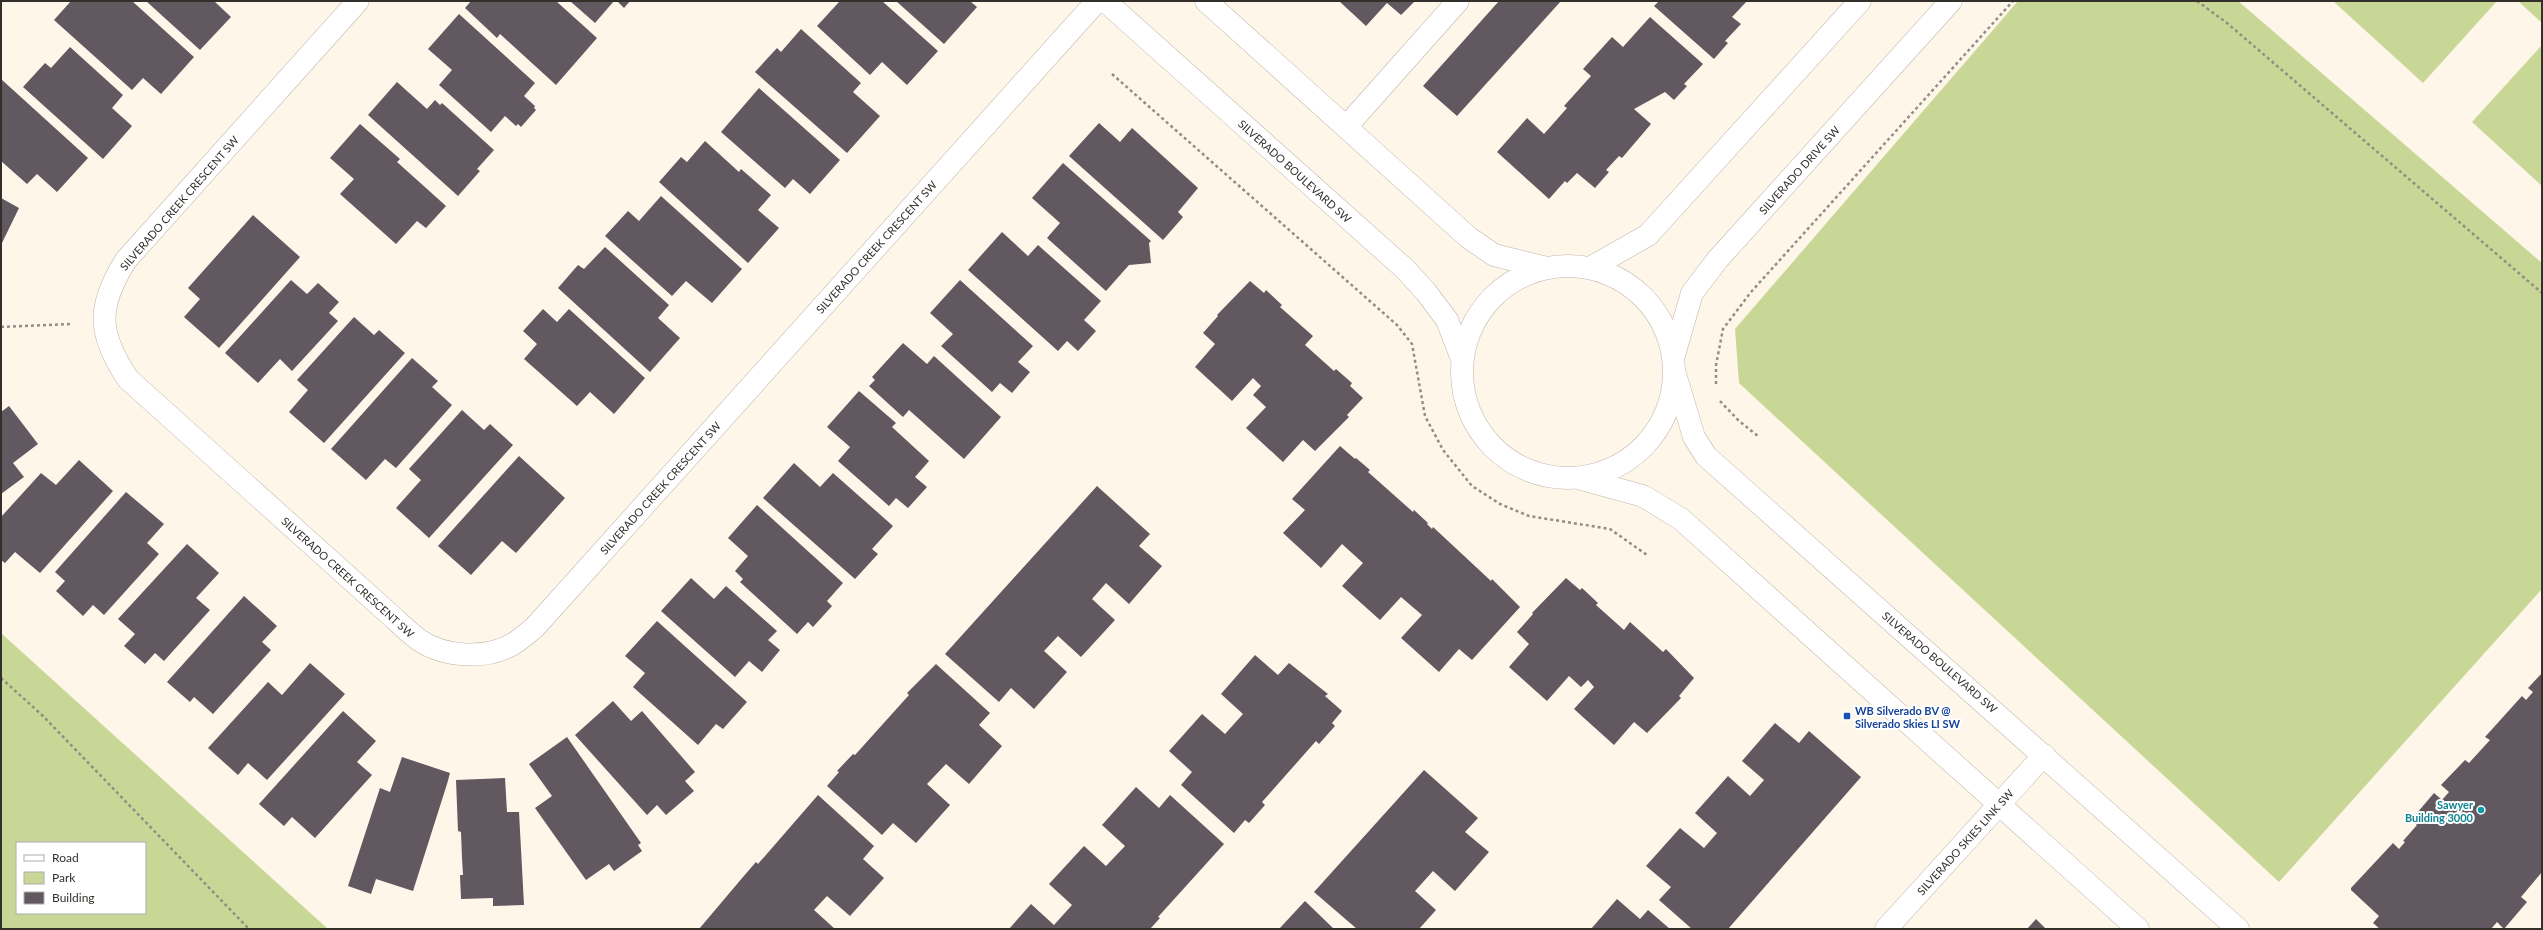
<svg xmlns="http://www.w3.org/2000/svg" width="2543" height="930" viewBox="0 0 2543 930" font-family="Lato,sans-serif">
	<rect width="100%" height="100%" fill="#fff6ea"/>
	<g fill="#c8d796" fill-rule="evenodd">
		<path d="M2018,1H2238L2542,263V589L2279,882L1739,383L1735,329Z"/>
		<path d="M2333,1H2497L2423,83Z"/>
		<path d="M2518,1H2542V23Z"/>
		<path d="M2542,45V186L2472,122Z"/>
		<path d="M1,633L328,929H1ZM17,843H145V913H17Z"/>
	</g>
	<g fill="#615860">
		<path d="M71,1H132L194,57L161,94L143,78L132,90L54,20Z"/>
		<path d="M146,1H214L231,17L200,50Z"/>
		<path d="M471,1H556L597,38L556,85L500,34L497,38L465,8Z"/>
		<path d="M570,1H614L595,23Z"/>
		<path d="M617,1H630L624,8Z"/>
		<path d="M837,1H882L938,51L907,85L882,62L870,75L817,26L839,2Z"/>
		<path d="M896,1H970L977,7L944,44Z"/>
		<path d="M1339,1H1415L1401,15L1387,3L1366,26Z"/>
		<path d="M1499,1H1561L1457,116L1423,86Z"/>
		<path d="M1659,1H1747L1732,17L1741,24L1725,41L1728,43L1714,59L1654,6Z"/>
		<path d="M459,14L535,83L524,96L535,106L534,108L536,110L521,127L518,124L516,126L505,116L491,132L439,85L452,70L428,49Z"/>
		<path d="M1650,17L1703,64L1684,84L1687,86L1674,100L1665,92L1634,109L1651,124L1622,158L1619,156L1606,170L1609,172L1595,188L1577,173L1567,183L1565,181L1549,199L1497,152L1527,118L1544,134L1567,108L1564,106L1591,76L1583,69L1612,37L1623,47Z"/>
		<path d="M801,29L861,83L853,92L880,116L847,153L755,72L777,48L781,52Z"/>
		<path d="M70,47L123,95L112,108L132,126L103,159L23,87L45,63L51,68Z"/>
		<path d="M1,79L88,158L57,192L37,174L27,184L1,161Z"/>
		<path d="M397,82L427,109L435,100L440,105L442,103L494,150L477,169L480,171L458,196L368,115Z"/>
		<path d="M759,88L840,160L810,194L793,179L785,188L721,132Z"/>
		<path d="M1099,123L1120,142L1132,128L1198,188L1178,212L1183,217L1163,240L1069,156Z"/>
		<path d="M360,124L400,159L397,162L446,206L426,228L417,221L396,244L340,194L354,179L330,158Z"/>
		<path d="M705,141L739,172L741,169L771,195L758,210L779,228L748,263L659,182L681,157L687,162Z"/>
		<path d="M1063,163L1151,241L1149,243L1151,263L1129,265L1106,291L1047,238L1060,223L1032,198Z"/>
		<path d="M661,196L742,269L712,303L686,281L672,296L605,236L628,211L639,221Z"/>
		<path d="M1,198L19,208L1,245Z"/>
		<path d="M253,215L300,257L219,348L184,317L200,299L188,288Z"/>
		<path d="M1002,232L1028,256L1038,245L1101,301L1084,320L1096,331L1078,351L1067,341L1058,351L968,270Z"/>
		<path d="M605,247L669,305L658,318L680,338L650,372L558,288L578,265L584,269Z"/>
		<path d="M291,280L307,294L318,283L339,302L329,313L338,321L292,371L280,359L258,383L225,353Z"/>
		<path d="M960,280L1033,346L1018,362L1030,372L1012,393L1000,383L992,392L941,346L953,334L930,313Z"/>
		<path d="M1250,281L1264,293L1266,290L1282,305L1280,307L1313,336L1305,345L1334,371L1336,369L1352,383L1350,386L1363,398L1347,415L1349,417L1315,451L1303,440L1283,462L1246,428L1266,407L1253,395L1261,386L1253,378L1232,401L1195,367L1215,344L1203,333L1218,316L1217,315Z"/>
		<path d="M543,309L557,322L569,309L645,378L614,414L590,392L577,406L524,359L537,344L523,331Z"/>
		<path d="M354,317L374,335L379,330L405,353L324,443L289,412L308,390L297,380Z"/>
		<path d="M903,343L927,364L934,356L1001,417L964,459L909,410L903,417L869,386L875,380L872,377Z"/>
		<path d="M412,358L438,381L432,387L452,405L396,468L385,459L366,480L331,449Z"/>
		<path d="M859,391L896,423L892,427L929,461L915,477L927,487L908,508L896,498L889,506L838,461L850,447L827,427Z"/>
		<path d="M9,406L38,444L13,463L24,477L1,494V412Z"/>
		<path d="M462,410L484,430L490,424L513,445L429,538L396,508L421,480L409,469Z"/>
		<path d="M1340,446L1355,459L1356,458L1370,470L1368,472L1413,512L1414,510L1428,523L1427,524L1432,529L1433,527L1491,581L1492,579L1520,607L1472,660L1459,649L1439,672L1401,638L1422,615L1401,597L1380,620L1342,586L1363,563L1342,544L1321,568L1283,533L1305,510L1292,499Z"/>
		<path d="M519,456L565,498L516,553L502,541L471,575L438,546Z"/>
		<path d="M79,460L113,491L40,573L15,552L5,563L1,560V517L41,473L56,485Z"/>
		<path d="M794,463L820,487L833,473L893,526L872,549L878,554L855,579L763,498Z"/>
		<path d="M1097,486L1150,534L1139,546L1162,566L1129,604L1106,583L1092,599L1115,620L1081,657L1058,636L1044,651L1067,672L1034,709L1011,688L999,702L945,654Z"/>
		<path d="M126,492L164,524L147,543L159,554L104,615L93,605L83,616L56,591L65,581L55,572Z"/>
		<path d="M757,505L843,583L827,601L832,606L813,627L808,622L797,634L740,582L743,579L735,571L748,556L728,538Z"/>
		<path d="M187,544L219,573L196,598L210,610L164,661L155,653L145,664L124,646L135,634L118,619Z"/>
		<path d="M691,578L714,599L726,586L777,631L768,640L780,650L762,672L749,661L735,677L661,611Z"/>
		<path d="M1566,578L1580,590L1582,588L1598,603L1596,605L1624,630L1630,622L1663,652L1666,649L1694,678L1679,696L1681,698L1647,733L1634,722L1614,745L1574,709L1594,687L1588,680L1581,687L1569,676L1547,701L1509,667L1529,644L1517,632L1533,614L1532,613Z"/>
		<path d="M244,596L277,626L262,642L271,650L213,714L194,697L190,702L167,682Z"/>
		<path d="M657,621L747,702L723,729L716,724L698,745L633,687L645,673L625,656Z"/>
		<path d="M1255,655L1278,675L1289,663L1328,694L1325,696L1342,711L1332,723L1335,726L1319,744L1316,741L1262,802L1265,805L1249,823L1245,820L1234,833L1181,785L1192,772L1169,751L1202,714L1225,734L1243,714L1221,694Z"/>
		<path d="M310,663L345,694L267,780L248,763L238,775L208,748L268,682L282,695Z"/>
		<path d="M936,664L990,713L979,725L1002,746L969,784L946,764L927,784L950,805L916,843L893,823L882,835L827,786L839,772L837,771L853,754L855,755L909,695L907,693Z"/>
		<path d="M2542,673V872L2521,897L2527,902L2504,929L2497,922L2491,929H2380L2373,923L2379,916L2351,890V888L2393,843L2399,849L2405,842L2403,841L2417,825L2411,820L2434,793L2442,800L2449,792L2441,785L2465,760L2469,763L2490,740L2485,737L2522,696L2526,700L2533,692L2528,688Z"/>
		<path d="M613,701L631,721L642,711L695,772L685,781L694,791L666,815L657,805L647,815L575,735Z"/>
		<path d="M343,711L376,741L357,762L372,775L315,838L292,817L284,826L259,804Z"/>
		<path d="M1775,723L1799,743L1809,731L1861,777L1728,929H1692L1659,900L1671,887L1646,866L1680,828L1704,848L1717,833L1695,813L1728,776L1750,796L1764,780L1742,761Z"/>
		<path d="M567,737L641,843L638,845L642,851L614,871L609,864L586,880L535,808L552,796L529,764Z"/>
		<path d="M402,757L450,773L447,784L413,891L376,879L371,894L348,886L380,788L390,792Z"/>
		<path d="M1424,770L1478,818L1465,832L1489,852L1455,891L1433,871L1415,891L1436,910L1419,929H1357L1314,892Z"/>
		<path d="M505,778L507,812H519L524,905L493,906V898L461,899L460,875H463L462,858L461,832L458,831L456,780Z"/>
		<path d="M1136,787L1159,808L1170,795L1224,844L1158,917L1160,918L1150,929H1009L1031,904L1054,925L1072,905L1049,884L1084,846L1106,866L1125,846L1102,825Z"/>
		<path d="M818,795L874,846L863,859L884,878L850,916L827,896L814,910L835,929H699L743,877L756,862L758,864Z"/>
		<path d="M1617,899L1640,919L1648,910L1670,929H1591Z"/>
		<path d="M1305,901L1334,929H1279Z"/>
		<path d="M2036,919L2046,929H2027Z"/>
	</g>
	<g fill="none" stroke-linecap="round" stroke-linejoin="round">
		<g stroke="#bdb5aa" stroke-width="23">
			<g id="minor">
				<path d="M358,1L126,260C97,306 97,333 128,379L396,620C403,627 411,634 419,640C444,657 486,660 513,644C521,639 528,633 535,627L1097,1"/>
				<path d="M1105,1L1405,269L1426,292L1447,320L1462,359"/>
				<path d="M1206,1L1468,237L1494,255L1547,268"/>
				<path d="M1346,127L1458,1"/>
				<circle cx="1568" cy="372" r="106"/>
				<path d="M1590,268L1648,235L1860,1"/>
				<path d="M1674,355L1692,293L1718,259L1951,1"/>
				<path d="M1675,374L1694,437L1706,456L2238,929"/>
				<path d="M1581,479L1643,496L1681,519L2138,929"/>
				<path d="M1886,929L2044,755"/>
			</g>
		</g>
		<g stroke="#938d85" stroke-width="2.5" stroke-dasharray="3 3" stroke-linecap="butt">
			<path d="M2197,1L2227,23L2542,293"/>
			<path d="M1112,74L1397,325L1412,344L1425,416L1443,450L1472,486L1500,504L1529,516L1610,529L1647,555"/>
			<path d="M1,327L70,324"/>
			<path d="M1716,384V365L1723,329L1751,292L2013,1"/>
			<path d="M1720,401L1739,421L1758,436"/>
			<path d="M1,678L43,716L249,929"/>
		</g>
		<use href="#minor" stroke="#fff" stroke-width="22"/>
	</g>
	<rect fill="#1a4fb4" stroke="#fff" stroke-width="1.5" x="1843" y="712" width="8" height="8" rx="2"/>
	<circle fill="#0f9aa8" stroke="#fff" stroke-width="1.5" cx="2481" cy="810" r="4"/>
	<g text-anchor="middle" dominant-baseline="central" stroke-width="4" stroke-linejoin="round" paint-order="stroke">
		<g font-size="11" fill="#33302c" stroke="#fff">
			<text transform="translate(1799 170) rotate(-48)">SILVERADO DRIVE SW</text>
			<text transform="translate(1295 171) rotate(42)">SILVERADO BOULEVARD SW</text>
			<text transform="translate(179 203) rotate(-49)">SILVERADO CREEK CRESCENT SW</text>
			<text transform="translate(876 247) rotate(-48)">SILVERADO CREEK CRESCENT SW</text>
			<text transform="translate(660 488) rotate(-48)">SILVERADO CREEK CRESCENT SW</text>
			<text transform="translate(348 577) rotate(42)">SILVERADO CREEK CRESCENT SW</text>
			<text transform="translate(1940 662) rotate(41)">SILVERADO BOULEVARD SW</text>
			<text transform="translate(1965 842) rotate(-48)">SILVERADO SKIES LINK SW</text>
		</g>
		<g font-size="11" font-weight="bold" fill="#164399" stroke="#fff" text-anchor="start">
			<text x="1855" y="710">WB Silverado BV @<tspan x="1855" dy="13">Silverado Skies LI SW</tspan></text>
		</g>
		<g font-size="11" font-weight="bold" fill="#0d838f" stroke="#fff" text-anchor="end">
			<text x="2473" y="804">Sawyer<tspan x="2473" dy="13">Building 3000</tspan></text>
		</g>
	</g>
	<rect width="2543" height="930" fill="none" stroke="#33302c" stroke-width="4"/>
	<rect x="16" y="842" width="130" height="72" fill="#ffffff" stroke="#adacab"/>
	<rect x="24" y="855" width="20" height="6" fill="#ffffff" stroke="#adacab"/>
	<text x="52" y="862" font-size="12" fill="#33302c">Road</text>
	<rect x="24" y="872" width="20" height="12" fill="#c8d796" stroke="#adacab"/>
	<text x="52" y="882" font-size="12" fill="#33302c">Park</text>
	<rect x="24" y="892" width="20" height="12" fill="#615860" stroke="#adacab"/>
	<text x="52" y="902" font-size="12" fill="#33302c">Building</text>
</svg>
